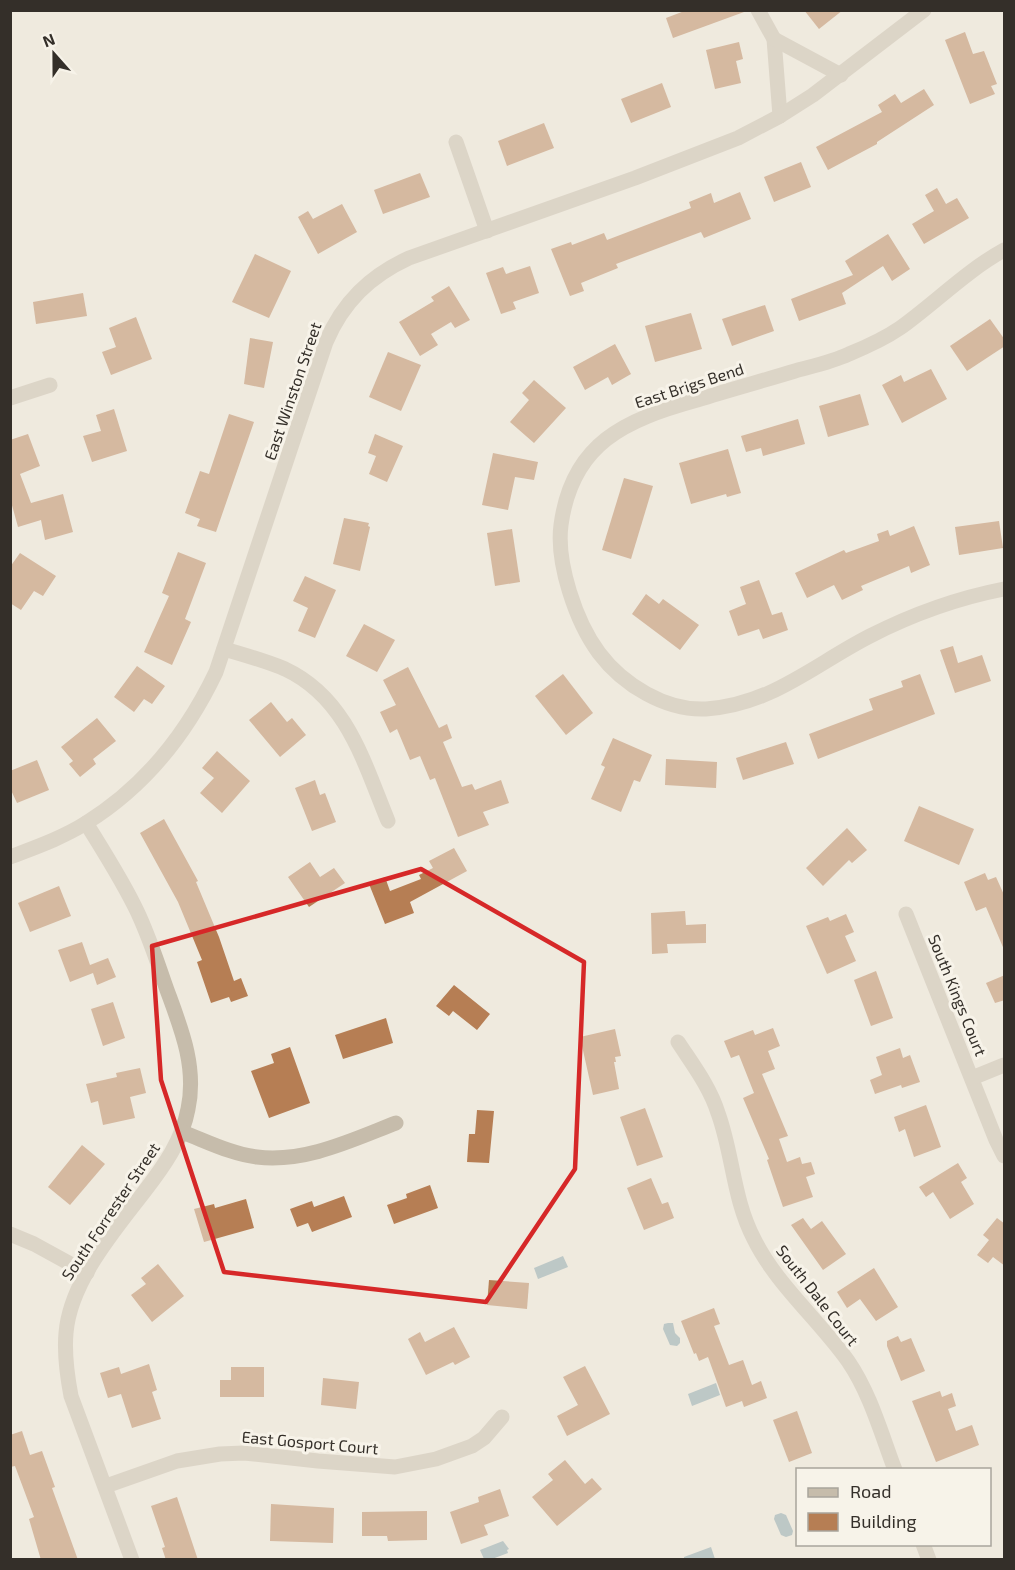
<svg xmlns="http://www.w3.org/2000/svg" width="1015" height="1570" viewBox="0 0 1015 1570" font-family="'Exo 2',sans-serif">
	<rect width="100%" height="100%" fill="#efeade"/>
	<g fill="#809fa8">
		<path d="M563,1256L568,1267L538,1279L534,1268Z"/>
		<path d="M668,1323H673L675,1333L680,1338V1343L677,1346L670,1345L663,1329L664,1324Z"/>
		<path d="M716,1383L720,1395L692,1406L688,1394Z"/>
		<path d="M781,1513L786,1515L793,1531L792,1535L786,1537L781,1535L774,1519L775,1515Z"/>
		<path d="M503,1541L509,1549L507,1550L508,1553L492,1559H484L480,1550Z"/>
		<path d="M711,1547L715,1559H684V1557Z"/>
	</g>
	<g fill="#b67e54">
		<path d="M687,10H744V12L673,38L666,18Z"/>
		<path d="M804,10H843L819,29Z"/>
		<path d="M965,32L973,54L984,51L997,84L991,86L995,94L970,104L945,40Z"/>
		<path d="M739,42L743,59L736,61L741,83L715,89L706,50Z"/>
		<path d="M662,83L671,107L631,123L621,99Z"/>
		<path d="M924,89L934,105L877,142V144L828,170L816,147L882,112L878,105L895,94L901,103Z"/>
		<path d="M544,123L554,148L507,166L498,141Z"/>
		<path d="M801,162L811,187L774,202L764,177Z"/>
		<path d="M420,173L430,197L383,214L374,190Z"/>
		<path d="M937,188L946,204L957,198L969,218L924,244L912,224L934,211L925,195Z"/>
		<path d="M740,192L751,219L704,238L701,232L616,264L618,268L581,283L584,291L570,296L551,249L571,242L572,245L604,233L607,240L691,208L689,202L711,193L714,203Z"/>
		<path d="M342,204L357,232L318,254L298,217L308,211L313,219Z"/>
		<path d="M888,234L910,269L892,281L883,266L842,293L846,304L799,321L791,299L853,275L845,261Z"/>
		<path d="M255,254L291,271L269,318L232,302Z"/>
		<path d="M530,266L539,293L513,302L516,309L501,314L486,273L503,267L506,274Z"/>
		<path d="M449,286L470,320L455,328L451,322L431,334L438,345L420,356L399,322L434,301L431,297Z"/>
		<path d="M83,293L87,316L36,324L33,302Z"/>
		<path d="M765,305L774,331L732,346L722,319Z"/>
		<path d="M691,313L702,349L655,362L645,326Z"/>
		<path d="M136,317L152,359L111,375L102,352L116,347L109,328Z"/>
		<path d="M990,319L1005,340V346L967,371L950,346Z"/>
		<path d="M250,338L273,342L264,388L244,384Z"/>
		<path d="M615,344L631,374L612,385L608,377L585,390L573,367Z"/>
		<path d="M388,352L421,365L401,411L369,397Z"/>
		<path d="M931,369L947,399L902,423L882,385L901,375L904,382Z"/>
		<path d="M534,380L566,408L534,443L510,422L529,400L522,393Z"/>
		<path d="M860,394L869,425L828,437L819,406Z"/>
		<path d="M114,409L127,451L92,462L83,436L101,431L96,415Z"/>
		<path d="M229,414L254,422L216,532L197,526L200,519L185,513L200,471L209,474Z"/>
		<path d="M798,419L805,444L763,456L761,448L746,452L741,436Z"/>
		<path d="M28,434L40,466L20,474L31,503L63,494L73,532L45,540L41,520L18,527L10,498V440Z"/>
		<path d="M375,434L403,446L387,482L369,474L376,456L368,453Z"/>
		<path d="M728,449L741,493L727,497L726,494L691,504L679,463Z"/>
		<path d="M493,453L538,462L534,480L515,477L508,510L482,505Z"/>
		<path d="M624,478L653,486L631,559L602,550Z"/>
		<path d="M344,518L369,523L368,526L370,527L360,571L333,564Z"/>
		<path d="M999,521L1003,548L959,555L955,527Z"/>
		<path d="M914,526L930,565L911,573L909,566L861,586L863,590L842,600L834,585L807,598L795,573L844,550L846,553L879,541L877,534L888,530L890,536Z"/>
		<path d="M512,529L520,582L495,586L487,533Z"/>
		<path d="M178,552L206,563L185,619L191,622L172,665L144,652L169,596L162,593Z"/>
		<path d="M20,553L56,576L43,596L34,591L21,610L10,603V567Z"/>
		<path d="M305,576L336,590L315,638L298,631L308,608L293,601Z"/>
		<path d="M759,580L772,615L782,612L788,630L763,639L759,629L738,636L729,611L746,604L740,587Z"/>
		<path d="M646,594L659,604L663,599L699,625L680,650L632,614Z"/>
		<path d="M364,624L395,640L377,672L346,656Z"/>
		<path d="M953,646L958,663L982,655L991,681L955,693L940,650Z"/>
		<path d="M137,666L165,686L152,704L144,699L134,712L114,697Z"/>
		<path d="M408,667L439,728L447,724L452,738L443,742L462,787L472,784L475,790L501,780L509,803L483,812L489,825L458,837L435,778L430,780L420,756L410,760L397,729L390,733L380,712L396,705L383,680Z"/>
		<path d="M563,674L593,713L566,735L535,696Z"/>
		<path d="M920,674L935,714L818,759L809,734L873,710L869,699L903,687L901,681Z"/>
		<path d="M271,702L287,722L292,718L306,735L280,757L249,720Z"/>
		<path d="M97,718L116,741L93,759L96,764L80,777L69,764L73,761L61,747Z"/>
		<path d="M613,738L652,755L640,782L634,780L621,812L591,799L605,767L601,765Z"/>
		<path d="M786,742L794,764L743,780L736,758Z"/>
		<path d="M217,751L250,781L222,813L200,793L214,778L202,768Z"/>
		<path d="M666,759L717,762L716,788L665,785Z"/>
		<path d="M37,760L49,790L17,803L10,788V771Z"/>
		<path d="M315,780L320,795L325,793L336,822L312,831L295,788Z"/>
		<path d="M919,806L974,829L959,865L904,841Z"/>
		<path d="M164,819L198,881L196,882L219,937L234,981L241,978L248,996L231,1002L229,997L211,1003L197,962L202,960L178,902L140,833Z"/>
		<path d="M847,828L867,850L852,863L849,860L823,886L806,868Z"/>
		<path d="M454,848L467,871L410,902L414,913L385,924L369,884L385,877L390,891L421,879L419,875L433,868L429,861Z"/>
		<path d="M310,862L320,877L334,868L345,883L309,907L288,877Z"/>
		<path d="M985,873L988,880L996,877L1005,897V952L986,907L976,911L964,882Z"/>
		<path d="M59,886L71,916L30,932L18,903Z"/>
		<path d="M685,911L686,925L706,924V943L667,944L668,953L652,954L651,913Z"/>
		<path d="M846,914L854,932L845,936L856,961L827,974L806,926L828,917L830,921Z"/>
		<path d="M82,942L90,965L108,958L116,977L97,985L93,973L70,982L58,950Z"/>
		<path d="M876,971L893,1018L871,1026L854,980Z"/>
		<path d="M1005,975V1000L995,1003L986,983Z"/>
		<path d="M454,985L490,1014L477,1030L453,1011L449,1016L436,1006Z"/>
		<path d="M113,1002L125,1038L103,1046L91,1009Z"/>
		<path d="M386,1018L393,1043L343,1059L335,1035Z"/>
		<path d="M773,1028L780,1046L768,1051L775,1069L762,1074L788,1136L779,1139L787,1162L800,1157L802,1164L811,1162L815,1174L806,1177L813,1197L783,1207L767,1160L769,1159L743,1098L754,1093L739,1055L731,1058L724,1041L753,1030L755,1035Z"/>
		<path d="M615,1029L621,1056L615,1057L616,1062H614L619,1089L593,1095L580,1037Z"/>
		<path d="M290,1047L310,1103L269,1118L251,1071L274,1063L271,1054Z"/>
		<path d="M900,1048L903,1058L910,1055L920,1082L902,1088L901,1085L875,1094L870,1080L882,1075L876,1057Z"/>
		<path d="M140,1068L146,1093L130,1097L135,1118L103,1125L98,1101L91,1103L86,1084L117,1077L116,1073Z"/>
		<path d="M926,1105L941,1147L914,1157L905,1129L899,1132L894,1117Z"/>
		<path d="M645,1108L663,1157L637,1166L620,1117Z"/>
		<path d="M477,1110L494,1111L489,1163L467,1162L469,1134H475Z"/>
		<path d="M82,1145L105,1164L70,1205L48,1187Z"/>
		<path d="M958,1163L967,1178L961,1182L974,1204L950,1219L933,1192L926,1197L919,1187Z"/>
		<path d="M651,1178L662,1204L668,1202L674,1218L644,1230L627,1188Z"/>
		<path d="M430,1185L438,1208L394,1224L387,1205L407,1198L406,1194Z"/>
		<path d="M344,1196L352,1217L312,1232L308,1223L297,1227L290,1209L312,1201L314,1207Z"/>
		<path d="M246,1199L254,1228L204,1242L194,1209L214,1204L215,1208Z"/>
		<path d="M803,1218L811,1229L822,1221L846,1254L823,1270L791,1225Z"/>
		<path d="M997,1218L1005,1224V1266L993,1257L988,1263L977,1255L989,1240L983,1235Z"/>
		<path d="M158,1264L184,1296L152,1322L131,1295L146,1284L141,1278Z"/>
		<path d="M874,1268L898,1307L876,1321L860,1299L847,1308L837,1292Z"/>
		<path d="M489,1280L529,1283L527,1309L487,1305Z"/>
		<path d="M714,1308L720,1324L714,1326L729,1365L743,1360L752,1385L761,1381L767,1398L744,1407L742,1401L726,1407L708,1357L699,1361L696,1353L694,1354L681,1321Z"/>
		<path d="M454,1327L470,1357L455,1365L453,1362L426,1375L408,1339L420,1332L425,1342Z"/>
		<path d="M898,1336L901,1342L911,1338L925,1371L901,1381L887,1346V1341Z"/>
		<path d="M149,1364L157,1390L152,1392L161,1419L132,1428L121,1394L108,1398L100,1373L119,1367L121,1374Z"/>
		<path d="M585,1366L610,1414L567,1436L557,1416L578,1405L563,1377Z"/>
		<path d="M231,1367H264V1397H220V1380H231Z"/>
		<path d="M323,1378L359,1382L356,1409L321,1405Z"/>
		<path d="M940,1391L942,1397L952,1393L956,1406L948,1409L956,1431L972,1425L979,1445L936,1462L912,1401Z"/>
		<path d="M797,1411L812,1453L789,1462L773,1420Z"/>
		<path d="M22,1431L30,1455L42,1451L55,1487L52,1488L78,1560H41L29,1519L34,1517L15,1466L10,1467V1435Z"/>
		<path d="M565,1460L585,1484L592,1478L602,1489L557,1526L532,1497L553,1480L548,1474Z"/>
		<path d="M500,1489L509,1516L484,1525L488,1535L461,1544L450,1512L479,1502L478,1497Z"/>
		<path d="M177,1497L198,1560H166L162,1548L165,1547L151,1506Z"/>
		<path d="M271,1504L334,1508L333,1543L270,1541Z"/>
		<path d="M427,1511V1540L388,1541L387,1536H362V1512Z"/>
	</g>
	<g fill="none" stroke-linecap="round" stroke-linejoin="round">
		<g stroke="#c6bcab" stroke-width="15">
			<path d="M758,10L774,39L780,116"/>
			<path d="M774,39L841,75"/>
			<path d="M456,142L487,231"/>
			<path d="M1004,250C966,271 935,303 900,328C884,339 866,347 849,354C832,362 813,366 795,371C762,381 729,390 697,400C625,420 572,443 561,525C556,563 576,622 599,653C623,685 666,711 706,709C771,705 815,664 870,636C913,614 958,598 1004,589"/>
			<path d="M10,398L50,385"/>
			<path d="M224,649C245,655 266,661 285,669C347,698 364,763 388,821"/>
			<path d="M86,823C103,850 120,877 134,905C148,932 157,962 167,990C181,1028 197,1067 188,1109C182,1141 164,1166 144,1192C114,1231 70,1282 66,1333C64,1355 67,1375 71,1396L132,1560"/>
			<path d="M10,857C36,847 62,838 86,823C144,787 187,733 216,672L326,342C343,302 370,276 409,258L635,178L738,138L780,116L813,95L924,10"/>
			<path d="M906,914L996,1140L1004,1156"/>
			<path d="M678,1042C693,1065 710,1087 718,1113C733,1154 733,1199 754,1239C776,1284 819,1320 848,1361C870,1393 881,1433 895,1470"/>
			<path d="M972,1078L1004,1065"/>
			<path d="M182,1132C206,1141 231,1154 257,1157C305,1163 352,1140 396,1123"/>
			<path d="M10,1234L34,1244L87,1273"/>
			<path d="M106,1486L177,1461L220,1454L244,1453L318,1461L395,1467L436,1459L472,1446L484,1438L502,1417"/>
			<path d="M923,1544L929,1560"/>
		</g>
	</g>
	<path d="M0 0H1015V1570H0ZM421,869L584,962L575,1169L486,1302L224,1272L161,1080L152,946Z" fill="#efeade" fill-opacity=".55" fill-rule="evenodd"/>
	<path fill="none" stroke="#d62828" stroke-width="4.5" stroke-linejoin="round" d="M421,869L584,962L575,1169L486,1302L224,1272L161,1080L152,946Z"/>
	<g text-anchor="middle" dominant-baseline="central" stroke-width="6" stroke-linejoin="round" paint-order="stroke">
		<g font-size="16" fill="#342f29" stroke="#f7f3e9">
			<text transform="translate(689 385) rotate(-18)">East Brigs Bend</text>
			<text transform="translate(292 391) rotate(-71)">East Winston Street</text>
			<text transform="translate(958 995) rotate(68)">South Kings Court</text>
			<text transform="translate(110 1211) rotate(-56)">South Forrester Street</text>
			<text transform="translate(818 1295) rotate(52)">South Dale Court</text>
			<text transform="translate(310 1442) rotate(5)">East Gosport Court</text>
		</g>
	</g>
	<rect width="1015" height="1570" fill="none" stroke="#342f29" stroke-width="24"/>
	<rect x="796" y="1468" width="195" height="78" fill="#f7f3e9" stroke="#a9a59c" stroke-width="1.5"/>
	<rect x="808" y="1488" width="30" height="9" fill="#c6bcab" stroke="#a9a59c" stroke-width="1.5"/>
	<text x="850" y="1498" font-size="18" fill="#342f29">Road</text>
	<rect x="808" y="1513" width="30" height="18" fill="#b67e54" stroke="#a9a59c" stroke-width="1.5"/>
	<text x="850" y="1528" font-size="18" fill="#342f29">Building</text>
	<g transform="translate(54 54) rotate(339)" stroke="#f7f3e9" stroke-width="4.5" paint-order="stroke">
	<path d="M0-4.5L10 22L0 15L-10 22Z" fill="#342f29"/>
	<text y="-9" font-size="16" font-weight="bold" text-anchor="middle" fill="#342f29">N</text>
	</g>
</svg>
